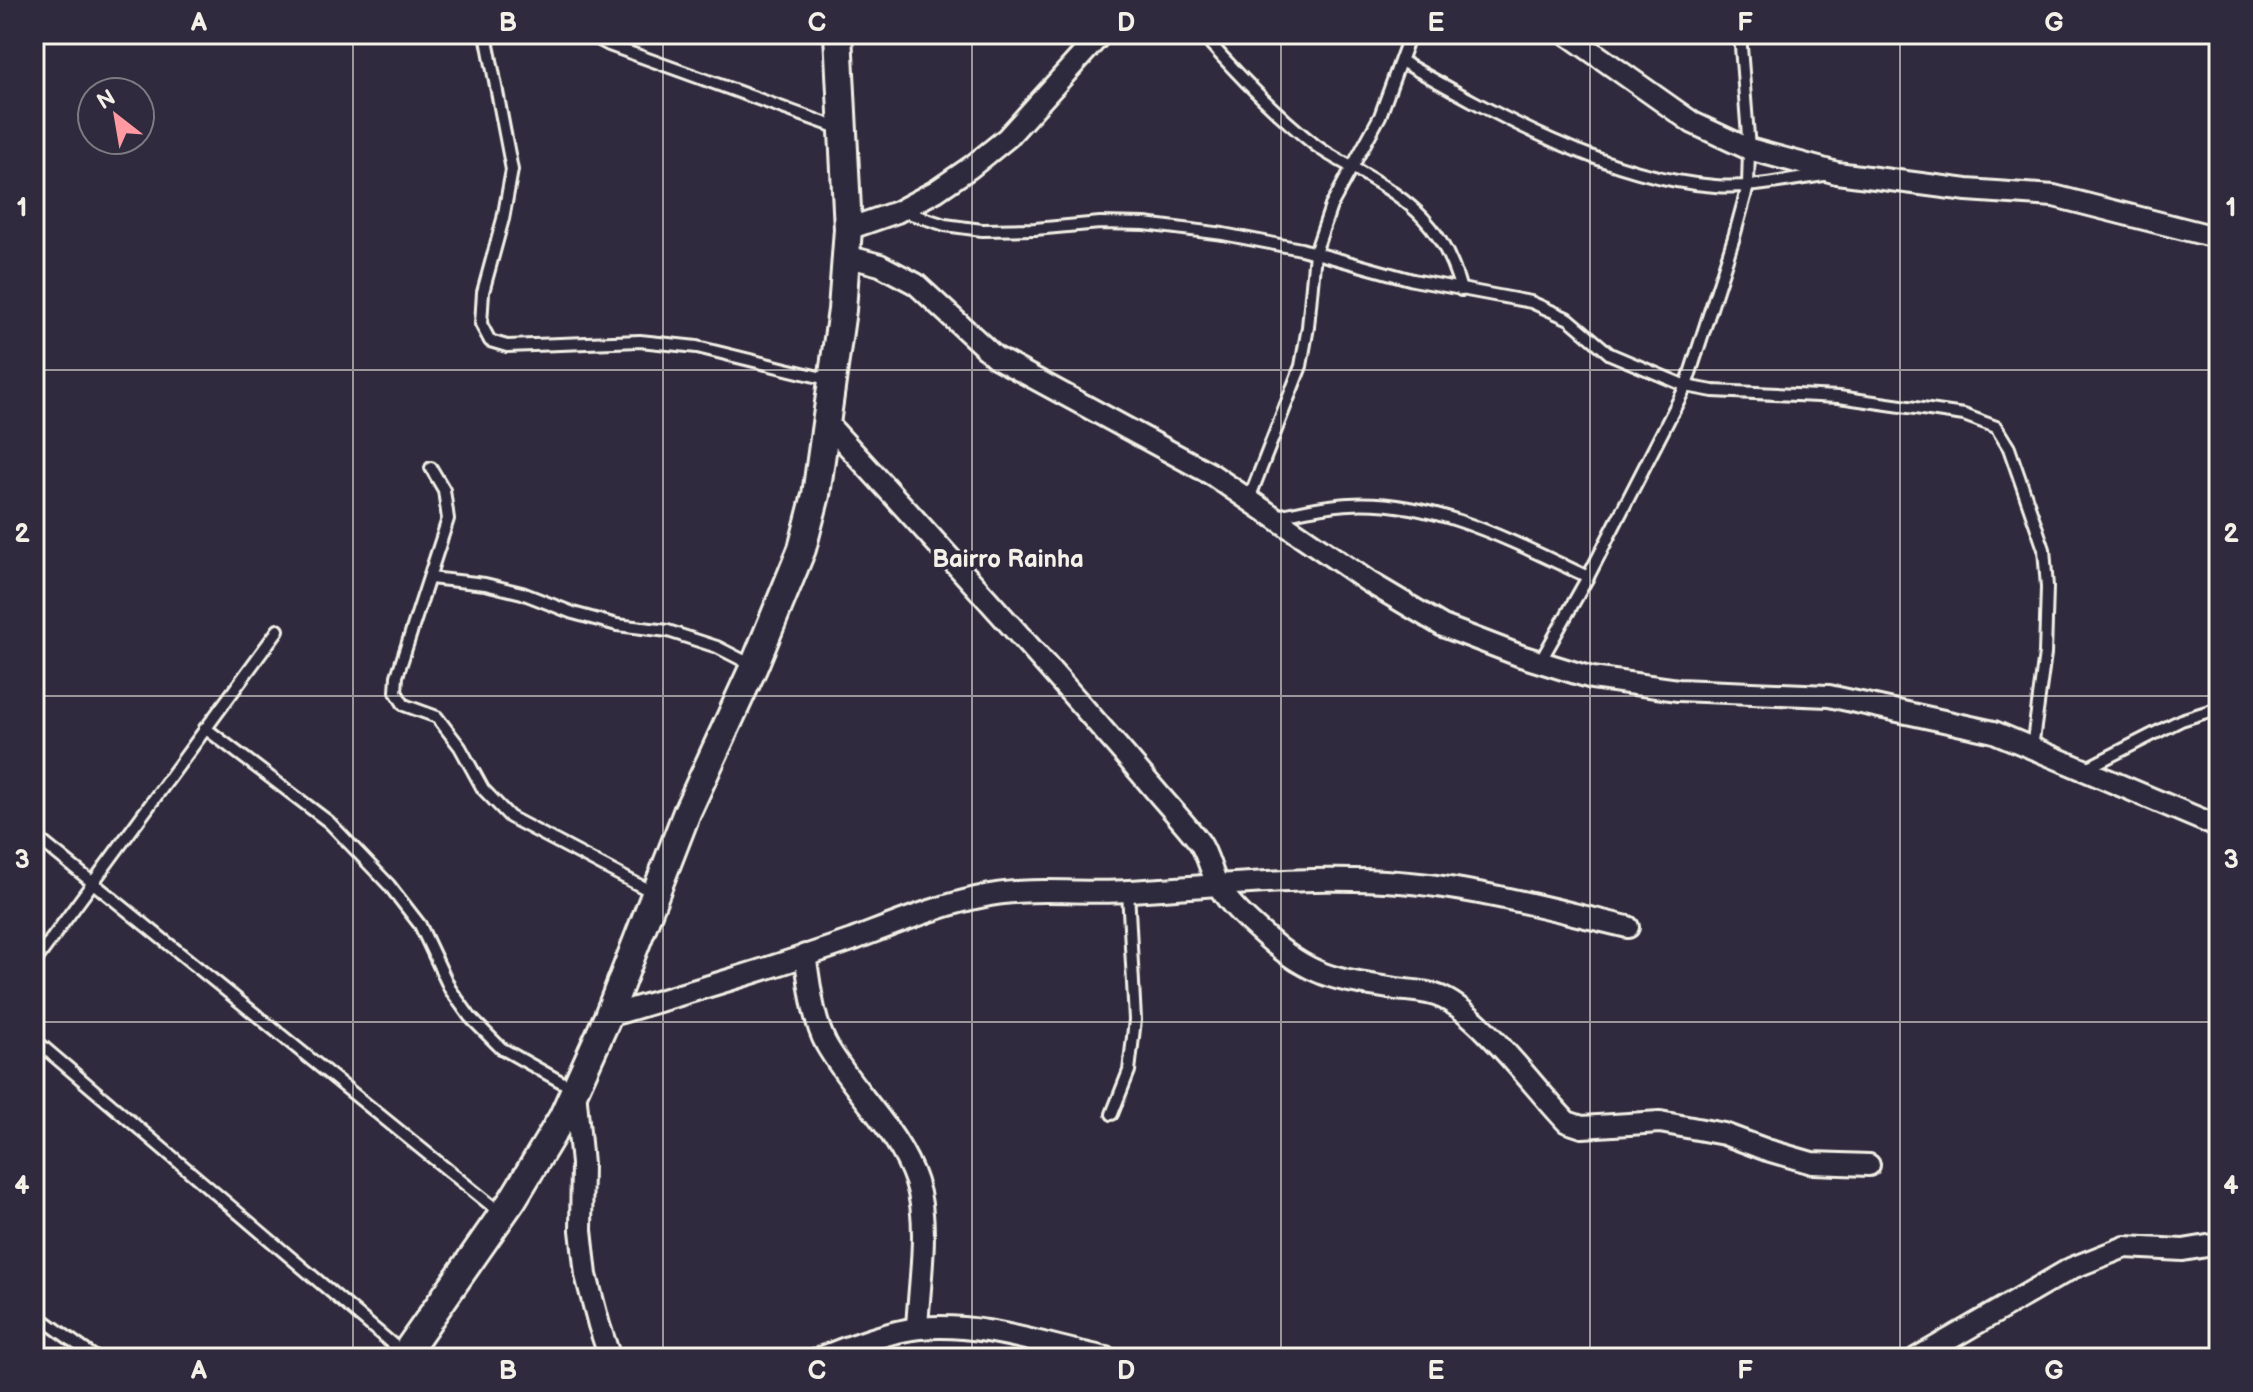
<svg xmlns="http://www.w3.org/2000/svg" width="2253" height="1392" viewBox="0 0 2253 1392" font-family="'Balsamiq Sans',sans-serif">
	<rect width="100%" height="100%" fill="#2f2a3d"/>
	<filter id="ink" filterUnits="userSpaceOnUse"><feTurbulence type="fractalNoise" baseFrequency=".0125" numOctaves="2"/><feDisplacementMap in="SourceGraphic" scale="16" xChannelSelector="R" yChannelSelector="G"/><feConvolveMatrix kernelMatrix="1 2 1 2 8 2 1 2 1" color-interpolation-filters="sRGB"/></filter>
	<g filter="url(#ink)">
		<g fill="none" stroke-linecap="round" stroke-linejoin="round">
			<g stroke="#f4f1e8" stroke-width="16">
				<g id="service">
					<path d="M486,34L512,170L503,219L483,292L481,324L490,341L507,346L640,341L697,347L831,380"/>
					<path d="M588,34L609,45L841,129"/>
					<path d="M1202,34C1237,74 1273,112 1315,145C1328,155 1343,162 1357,170C1413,203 1443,225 1461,290"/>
					<path d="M1401,61C1492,113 1609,179 1715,186C1751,189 1788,180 1824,175"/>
					<path d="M902,211L945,225L982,230L1035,229L1100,223L1145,224L1223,234L1301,249L1413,280L1531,302L1569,319L1610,354L1686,386L1713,391L1839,397L1964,415L1996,427L2009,448L2044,549L2047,587L2045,654L2032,748"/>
					<path d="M431,468L444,490L448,519L397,676L396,692L404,705L437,717L460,747L483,789L510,817L654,893"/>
					<path d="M1249,499L1301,366L1308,327L1315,253L1331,206L1380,116L1410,34"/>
					<path d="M1275,516C1299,512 1324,505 1349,504C1434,499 1513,542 1588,577"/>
					<path d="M430,578L485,584L522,593L573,613L617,625L668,631L717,647L754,666"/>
					<path d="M1540,662L1588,577L1686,386L1734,237L1748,186L1749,149L1740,34"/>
					<path d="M205,728L329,822L389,885L420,925L450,989L470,1017L501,1048L574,1089"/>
					<path d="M2085,769L2181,720L2219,708"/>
					<path d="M34,835L502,1214"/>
					<path d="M34,963L278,630"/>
					<path d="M34,1039L404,1354"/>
					<path d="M1112,1114L1129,1071L1135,1020L1128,891"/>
					<path d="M34,1313L96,1358"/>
				</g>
			</g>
			<g stroke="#f4f1e8" stroke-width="26">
				<g id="minor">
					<path d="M1567,34L1693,123L1749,149L1837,173L1967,190L2054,196L2219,238"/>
					<path d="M848,229L897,212L936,191L971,167L1007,138L1101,34"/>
					<path d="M846,256L880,265L916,284L995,357L1211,474L1369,582L1443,626L1521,656L1592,678L1678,690L1829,696L1994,732L2219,827"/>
					<path d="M825,421C939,545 1052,669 1161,797C1174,812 1188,827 1200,843C1209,857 1211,874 1219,887C1231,906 1248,921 1265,936C1310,977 1337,980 1396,989C1412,991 1429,991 1443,998C1482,1016 1535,1089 1567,1122L1582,1127L1660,1122L1724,1134L1767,1150L1812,1163L1869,1165"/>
					<path d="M805,955C810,984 812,1017 826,1044C853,1092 899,1130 916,1182C930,1224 919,1284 917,1328"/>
					<path d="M608,1016C690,992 772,968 852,940C897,923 942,904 990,895C1037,887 1083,894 1129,891C1238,885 1348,870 1456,889C1514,898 1571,914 1628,927"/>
					<path d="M575,1090L582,1164L581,1230L586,1275L599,1325L610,1358"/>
					<path d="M820,1358C844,1348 894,1330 920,1328C984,1322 1045,1346 1107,1358"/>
					<path d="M1917,1358L2072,1268L2125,1247L2183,1250L2219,1244"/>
				</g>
			</g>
			<g stroke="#f4f1e8" stroke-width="32">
				<path id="tertiary" d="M402,1358L513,1199L562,1118L608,1016L687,812L754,666L802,549L816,495L842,310L848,229L838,34"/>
			</g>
			<use href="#service" stroke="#2f2a3d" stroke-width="10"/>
			<use href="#minor" stroke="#2f2a3d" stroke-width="20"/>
			<use href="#tertiary" stroke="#2f2a3d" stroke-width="26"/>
		</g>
	</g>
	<path fill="none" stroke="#f4f1e8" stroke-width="2" stroke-opacity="0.55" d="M353,34V1358M663,34V1358M972,34V1358M1281,34V1358M1590,34V1358M1900,34V1358M34,370H2219M34,696H2219M34,1022H2219"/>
	<g text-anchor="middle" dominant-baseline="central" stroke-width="7" stroke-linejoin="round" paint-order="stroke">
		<g font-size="24" font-weight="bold" fill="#f4f1e8" stroke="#2f2a3d">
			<text x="1008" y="559">Bairro Rainha</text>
		</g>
	</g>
	<rect width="2253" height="1392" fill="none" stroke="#2f2a3d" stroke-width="88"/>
	<g transform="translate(116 116) rotate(329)"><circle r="38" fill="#2f2a3d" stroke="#7e7a81" stroke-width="2"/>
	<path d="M0-6L14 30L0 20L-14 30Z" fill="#ff9aa2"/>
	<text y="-12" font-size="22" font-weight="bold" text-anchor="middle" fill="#f4f1e8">N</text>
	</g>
	<rect x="44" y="44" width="2165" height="1304" fill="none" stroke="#f4f1e8" stroke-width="3"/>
	<g font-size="26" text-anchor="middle" font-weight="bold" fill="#f4f1e8">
		<text x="199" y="31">A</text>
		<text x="508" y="31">B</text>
		<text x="817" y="31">C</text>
		<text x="1126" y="31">D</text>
		<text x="1436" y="31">E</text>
		<text x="1745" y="31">F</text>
		<text x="2054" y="31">G</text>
		<text x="22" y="216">1</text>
		<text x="2231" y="216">1</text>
		<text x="22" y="542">2</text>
		<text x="2231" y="542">2</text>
		<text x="22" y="868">3</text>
		<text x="2231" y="868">3</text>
		<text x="22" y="1194">4</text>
		<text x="2231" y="1194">4</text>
		<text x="199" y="1379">A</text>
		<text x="508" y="1379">B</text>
		<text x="817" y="1379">C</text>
		<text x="1126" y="1379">D</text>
		<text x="1436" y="1379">E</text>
		<text x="1745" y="1379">F</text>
		<text x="2054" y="1379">G</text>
	</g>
</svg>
